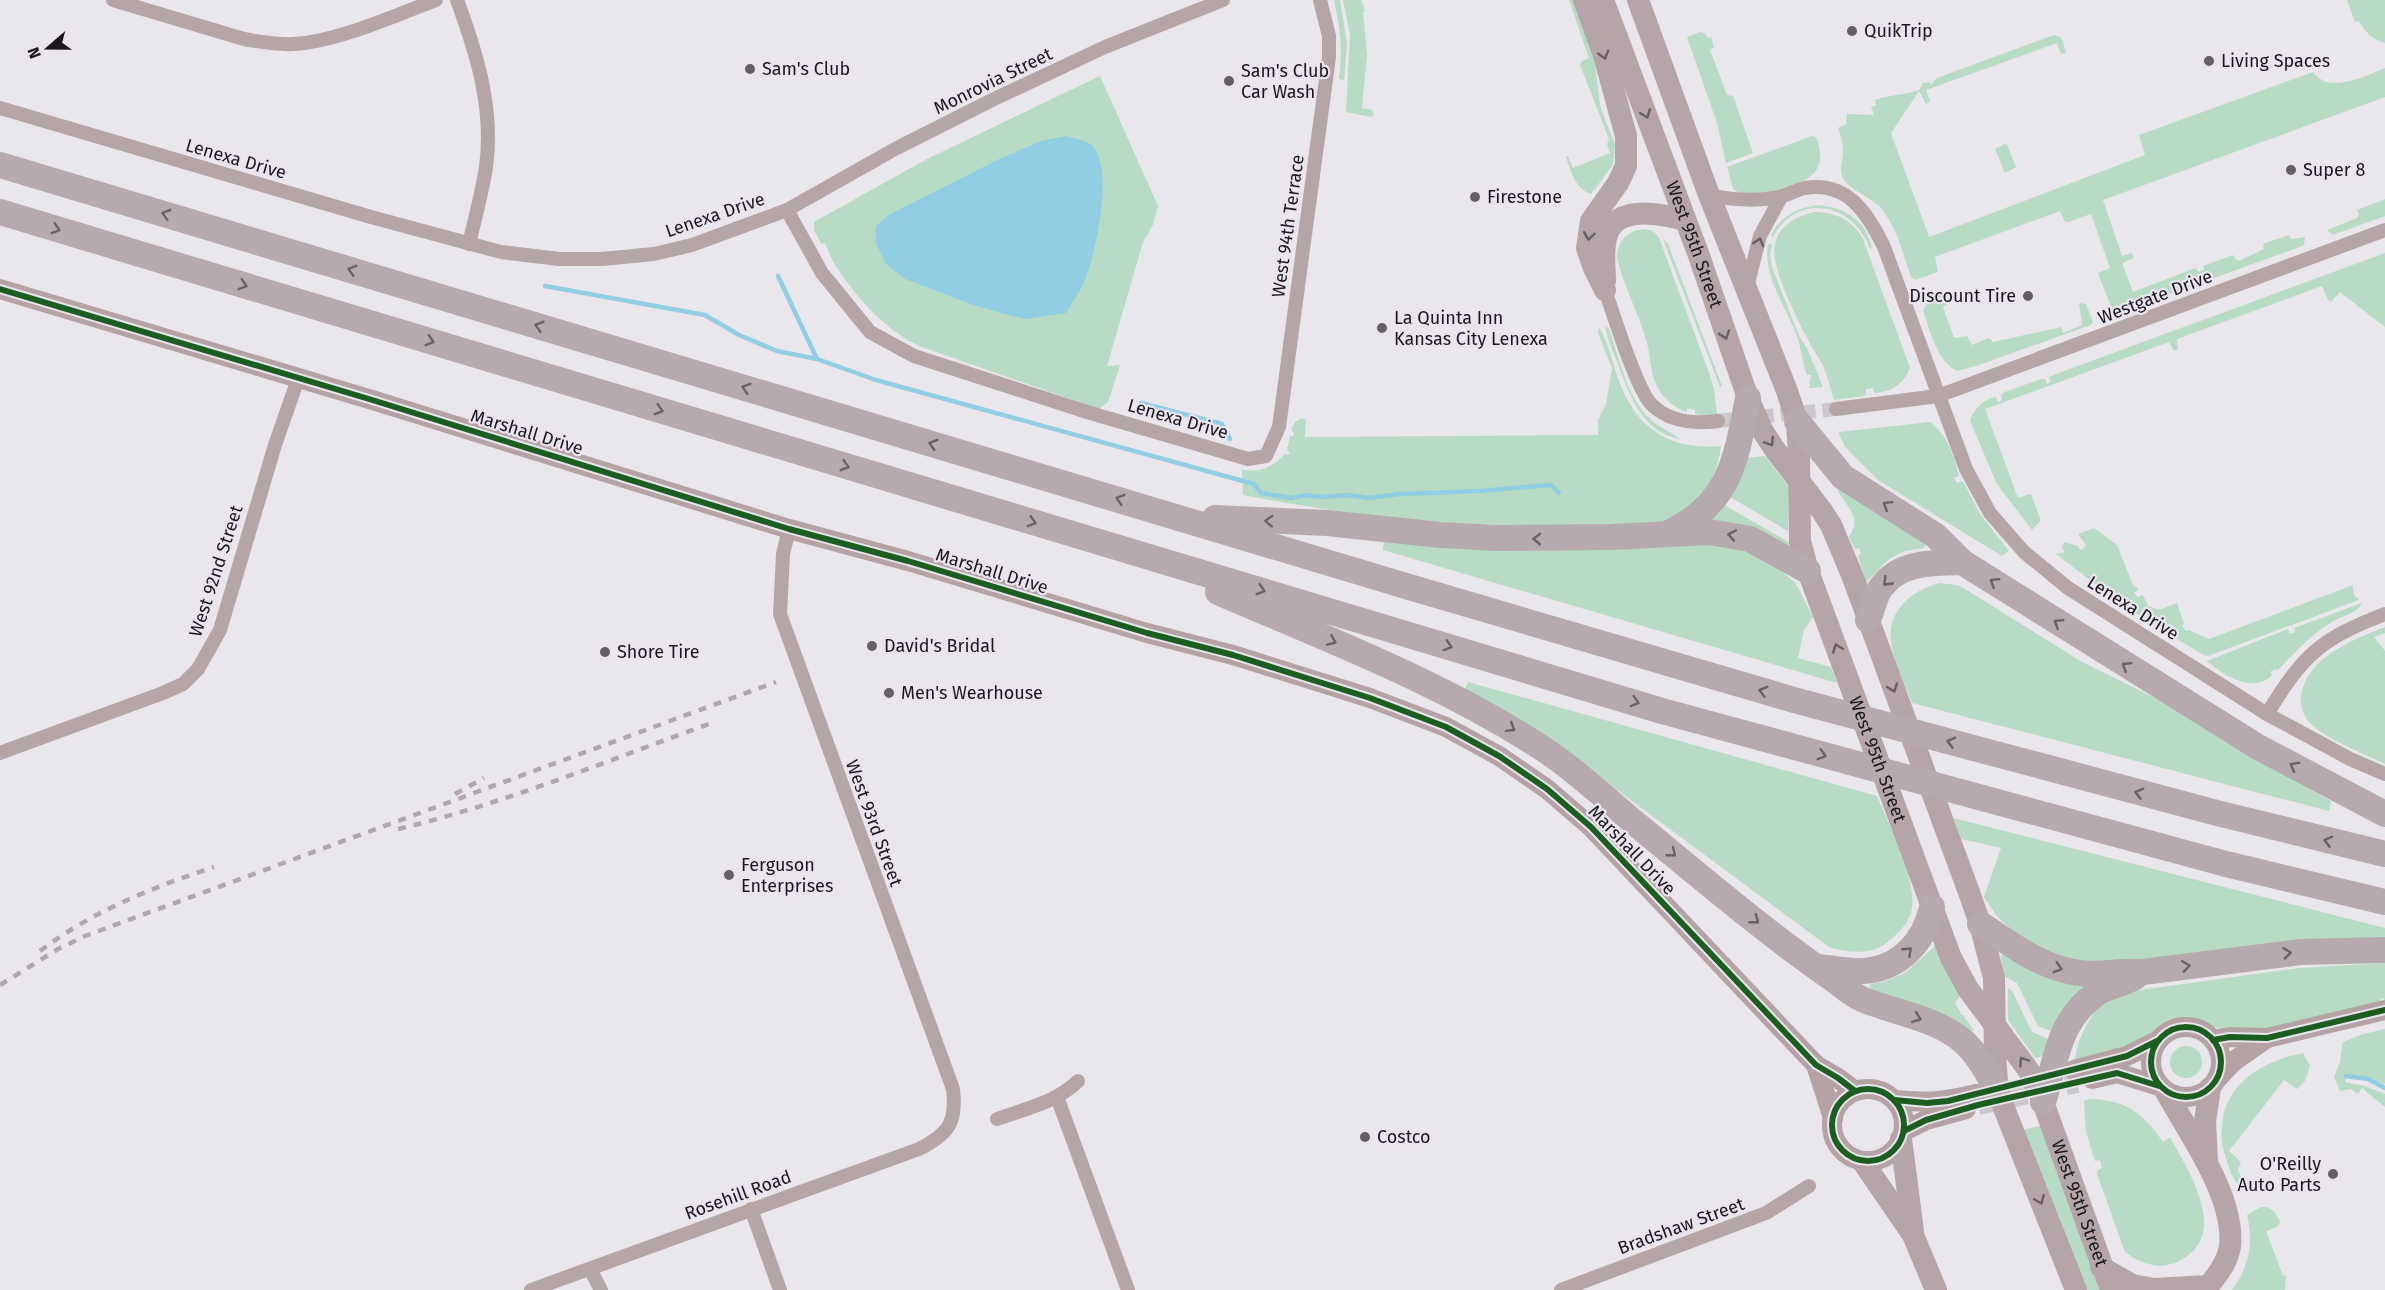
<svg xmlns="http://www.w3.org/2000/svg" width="2385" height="1290" viewBox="0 0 2385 1290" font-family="'Fira Sans',sans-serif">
	<rect width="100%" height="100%" fill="#e9e6ec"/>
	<g fill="#b8dbc5">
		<path d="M1334,0H1340L1347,44L1344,80L1339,79C1343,49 1340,29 1334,0Z"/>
		<path d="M1343,0H1361L1365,11L1363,12L1367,55L1362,108L1372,110L1374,115L1371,117L1346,112L1350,34Z"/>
		<path d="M1569,0H1574L1594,54L1600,106L1615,145L1613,165L1591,194C1575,189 1571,171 1566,157L1568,156L1573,168L1610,153L1607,144L1609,139L1580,65L1582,61L1589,58Z"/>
		<path d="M2347,0H2385V43C2372,39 2366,33 2359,21L2355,22Z"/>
		<path d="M1700,32L1705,33L1708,38L1711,37L1714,47L1710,50L1727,95L1733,96L1753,153L1726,163L1717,123L1687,37Z"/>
		<path d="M2054,35L2061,37L2066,53L2061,54L2057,43L1926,90L1930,101L1926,104L1919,91L1891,133L1929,237L2145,155L2139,135L2313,72C2329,95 2365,76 2385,68V97L2103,200L2122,256L2132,253L2134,258L2122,263L2133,292L2196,268L2198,272L2204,270L2203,266L2233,255L2235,259L2239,261L2264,249L2263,244L2289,235L2291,239L2305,237L2304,245L2297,248L2114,314L2098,273L2110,268L2091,214L2068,222H2065L2060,211L1935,257L1938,272L1915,280L1911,277C1903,254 1896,224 1879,206C1869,196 1848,189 1843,178C1839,169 1843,160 1843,151C1843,143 1841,136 1838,128L1846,124L1847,114L1874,115L1871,107L1876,105L1875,100C1890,95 1903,95 1919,90L1923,83L1930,82L1931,85L1937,78Z"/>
		<path d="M1100,76L1158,206L1153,225L1143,242L1107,366L1120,365L1108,402L1099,409L919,346C883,328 857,298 835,265C831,258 829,252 825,244L821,243L814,230V222L927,159Z"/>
		<path d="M1812,136L1816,137C1819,145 1822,155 1819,164C1813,187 1751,204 1733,189L1727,167Z"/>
		<path d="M2005,144L2007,145L2016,167L2005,173L1995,149Z"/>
		<path d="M2385,199V216L2333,235L2327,230L2357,218L2359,215L2357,210Z"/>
		<path d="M1820,205C1846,208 1867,222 1872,248L1870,249C1854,203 1797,191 1773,237L1771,235C1781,216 1798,207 1820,205Z"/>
		<path d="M1813,212C1835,212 1852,219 1863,239L1910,368C1903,385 1891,392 1874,393L1873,388L1866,389V394L1863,396L1834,400C1830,388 1827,371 1820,360C1807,340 1797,320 1787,296C1770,255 1763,227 1813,212Z"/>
		<path d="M1637,230C1647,229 1653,228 1659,238L1708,370L1714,389L1717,414L1708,416L1695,414V410L1687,408V412C1673,408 1662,397 1656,384C1650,372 1651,357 1647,343C1639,314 1624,287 1617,258C1617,244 1624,235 1637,230Z"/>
		<path d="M1663,239L1668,244L1722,386L1720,387Z"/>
		<path d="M1768,244H1772L1770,255L1772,267L1799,336L1807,348L1823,387L1809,388L1811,375H1807C1803,365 1802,354 1799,343C1790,311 1762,278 1768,244Z"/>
		<path d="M2385,253V327L2340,292L2331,302L2328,300L2322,286L2177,339L2178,350L2174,351L2169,342L1985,409L2018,498L2030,494L2032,496L2040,518V521L2032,530L1997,484L1970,421C1974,409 1983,399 1996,397L1998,402L2002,400L2001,395L2005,392L2041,379H2045L2047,384L2051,382L2049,377L2056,374Z"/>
		<path d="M1950,294L1954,300L1943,307L1954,338L1967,336L1972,345L1989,338L1993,342L2061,327L2063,333L2082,325L2079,303L2086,304L2093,322L2091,325L1976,366L1957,371C1936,360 1931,332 1923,311L1928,301L1941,295Z"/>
		<path d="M1605,326L1609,329C1619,358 1627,397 1649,418C1659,427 1670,432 1680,439C1642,433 1629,393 1617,362C1613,351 1607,338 1605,326Z"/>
		<path d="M1599,327C1609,344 1613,365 1620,384C1639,431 1671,450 1721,446C1717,479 1700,507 1668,520C1650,527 1616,525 1596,525C1477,529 1360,518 1243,495L1242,470C1261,472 1272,468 1285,454L1288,455L1290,452L1287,451L1290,436H1293L1294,433L1291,430L1295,422L1302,418L1306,420L1305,437L1598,435V420L1606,404L1612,368L1598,333Z"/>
		<path d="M1930,422C1947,434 1954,456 1959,476L1954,478L1957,483L1962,481L1964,483L1980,514L2009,551L2002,556L1878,480L1845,447L1839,434V432Z"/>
		<path d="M1765,456L1789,487L1788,531L1730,497L1745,458Z"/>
		<path d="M1839,487L1927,540L1924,548L1904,551L1889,559L1866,582L1858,556L1861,554L1859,548L1855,549L1849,537C1862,517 1848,509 1838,491Z"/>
		<path d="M1724,505L1789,542L1792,546L1783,549L1711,520Z"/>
		<path d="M2094,528L2117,545L2133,585L2139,589L2134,593L2138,597L2143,595L2148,606L2159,610L2177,603L2184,624L2182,626L2186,631L2189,630L2209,639L2353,585L2354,595L2359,600L2208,656L2203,655L2124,606L2056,554L2065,552L2062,548L2064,542L2078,546L2080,550L2083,549L2086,545L2078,534Z"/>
		<path d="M1384,542L1680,543L1737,545L1777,566L1796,584L1813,617L1804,630L1798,658L1831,667L1837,683L1383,550Z"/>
		<path d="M1940,583L1957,585L1965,589L2082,662L2163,702L2244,753L2331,801L2329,811L1912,703C1905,684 1893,662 1891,641C1887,610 1914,589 1940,583Z"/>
		<path d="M2362,603C2358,613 2344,615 2335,620C2311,634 2297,651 2278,670L2275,669L2270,672L2272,675C2254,695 2223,675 2207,661L2288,629L2290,634L2295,632L2294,628Z"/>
		<path d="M2385,627V633L2374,637L2385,651V764C2361,752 2331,742 2311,724C2304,718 2301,708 2301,699C2303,659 2354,639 2385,627Z"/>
		<path d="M1468,682L1877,796C1888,823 1922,889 1910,915C1906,926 1898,933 1890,940C1873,956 1849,953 1829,947L1570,755L1465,690Z"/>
		<path d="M1954,818L2385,928V941L2118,964L2070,963L2015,934L1997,916L1984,897L2001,848L1961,839Z"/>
		<path d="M1936,945L1944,965L1960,996L1955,1003L1961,1013L1960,1015H1963L1973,1029V1032L1869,992L1870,984L1883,982L1905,973Z"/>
		<path d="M2008,951L2097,979L2053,1032L2038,1026L2017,983L2004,976L2001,956Z"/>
		<path d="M2385,963V1002L2383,998L2380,999L2381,1002L2264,1031L2255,1028L2241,1033L2220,1029L2191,1018L2173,1019L2159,1027L2139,1042L2075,1064C2075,1043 2087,1023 2098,1007C2104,998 2122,994 2132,991L2299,968Z"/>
		<path d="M2008,988L2012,991L2032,1032L2051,1040L2048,1055L2035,1058L2008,1020Z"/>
		<path d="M2385,1029V1084L2357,1075H2346L2345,1082L2365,1086L2385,1094V1107L2362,1088L2358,1094L2351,1089L2340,1091L2334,1077L2340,1062L2343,1042L2360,1035Z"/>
		<circle cx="2186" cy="1062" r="16"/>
		<path d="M2303,1053L2310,1066L2305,1081L2297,1089L2284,1080L2229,1151L2241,1162L2238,1170L2243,1182L2238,1184C2231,1177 2228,1165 2225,1155C2221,1144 2221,1135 2222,1124C2227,1081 2264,1061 2303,1053Z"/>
		<path d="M2089,1099C2125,1099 2143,1113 2163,1142L2170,1137C2190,1174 2232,1237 2177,1262C2159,1270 2139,1263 2125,1252L2097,1174L2098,1170L2102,1168L2100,1160L2095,1161L2086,1132L2084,1101Z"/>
		<path d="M2043,1125L2099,1290H2086L2023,1130Z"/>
		<path d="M2261,1207C2272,1206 2276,1213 2280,1222L2277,1227L2266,1231L2283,1276L2286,1275L2285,1290H2232C2249,1266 2254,1244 2247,1215Z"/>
	</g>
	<path fill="#91cee4" d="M1066,136C1075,139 1089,140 1095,149C1113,177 1095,256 1083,285C1078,294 1071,304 1066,313L1026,319L1008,315L973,305L905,279L886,264L875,241L876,226L889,215L997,160L1041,141Z"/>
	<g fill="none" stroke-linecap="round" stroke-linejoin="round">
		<g stroke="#91cee4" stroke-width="4.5">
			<path d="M778,276L817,359L876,380L1254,484L1261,493L1291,498L1306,495L1322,497L1349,495L1369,498L1400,494L1480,491L1551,485L1559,493"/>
			<path d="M545,286L705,315L739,335L777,351L817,359"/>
			<path d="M1141,403L1222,424L1230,439"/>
			<path d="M2346,1076L2368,1079L2385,1088"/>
		</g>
		<path stroke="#cac7cd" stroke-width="14" stroke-dasharray="14 7" stroke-linecap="butt" d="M1718,421L1836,409"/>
		<path stroke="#cac7cd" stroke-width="20" stroke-dasharray="20 10" stroke-linecap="butt" d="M1978,1105L2077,1083"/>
		<g stroke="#b6a5a6" stroke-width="14">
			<path d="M113,0L244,39C260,42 277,45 294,44C336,42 396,15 436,0"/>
			<path d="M457,0C477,54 494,109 486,167C482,193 475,218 469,244"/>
			<path d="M0,108L371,217L501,252L559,259H602L654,254L692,245L787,210L895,149L994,99L1105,47L1223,0"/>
			<path d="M1709,195C1733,200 1755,202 1779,197C1788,195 1796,190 1805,188C1848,181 1868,214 1884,247L1966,469L1990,513L2024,552L2068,588L2267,714L2350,759L2385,774"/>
			<path d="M787,210L822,273L870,332L914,356L1087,412L1248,459L1266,456L1279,427L1329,57V36L1320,0"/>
			<path d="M1747,287L1760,236L1781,197"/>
			<path d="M1605,290C1613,313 1637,391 1652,405C1670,422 1696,424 1718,421"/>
			<path d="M1836,409L1938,396L2385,230"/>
			<path d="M2267,714C2304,654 2320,639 2385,614"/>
			<path d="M0,753L163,693L183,684L198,669L220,630L275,445L298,379"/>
			<path d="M1057,1097L1128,1290"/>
			<path d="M997,1119C1025,1109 1057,1102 1078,1081"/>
			<path d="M751,1209L780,1290"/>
			<path d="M590,1269L601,1290"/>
			<path d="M531,1290L919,1149C949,1134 957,1122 953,1089L780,614L783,554L789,529"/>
			<path d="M1561,1290L1766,1213L1809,1186"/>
		</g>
		<g stroke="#b4a2a5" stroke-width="20">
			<path d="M0,289L369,399L789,529L908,561L1147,633L1233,655L1370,698L1446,727L1499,756L1547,789L1591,827L1816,1065L1838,1078L1855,1091"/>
			<circle cx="2186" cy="1062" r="35"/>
			<path d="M2213,1040L2230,1037L2267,1038L2385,1010"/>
			<path d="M1816,1065L1833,1118"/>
			<path d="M2074,1070L2127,1056L2157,1041"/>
			<path d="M2092,1079L2117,1073L2159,1086"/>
			<path d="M2217,1079L2234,1061L2267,1038"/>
			<circle cx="1868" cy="1125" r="36"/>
			<path d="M1894,1100C1925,1103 1945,1102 1976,1094"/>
			<path d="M1904,1131L1926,1120L1966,1109"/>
		</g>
		<g stroke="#b6a5a8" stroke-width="22">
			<path d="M1584,0L1604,55L1626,136V166L1618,183L1591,221L1587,248L1594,268L1605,290"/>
			<path id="s1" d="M1603,0L1698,253L1748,398L1762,430L1776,451L1822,511L1831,525L1852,575L1970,895L1980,924L1994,978L1995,1056L1998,1093L2076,1290"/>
			<path id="s2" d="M1638,0L1709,195L1787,391L1797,421L1799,454L1800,541L1808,571L1951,958L1968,989L2029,1071L2043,1102L2111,1290"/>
			<path d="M1605,281C1605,269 1603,256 1605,244C1609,203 1658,213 1685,220"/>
			<path d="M1901,1139L1913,1231"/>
			<path d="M1863,1162L1913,1235L1936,1290"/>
			<path d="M2207,1162L2205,1121L2210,1088"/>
			<path d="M2101,1267L2132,1285L2154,1289L2208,1286C2218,1275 2228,1261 2230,1246C2235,1196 2189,1134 2166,1092"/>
		</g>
		<g stroke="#b7aaae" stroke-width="26">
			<path d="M0,165L1416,589L1794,700L2217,813L2385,854"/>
			<path d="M0,212L1662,711L2226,864L2385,902"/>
			<path d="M1797,421L1843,477L1936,536L1962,562L2258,747L2385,814"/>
			<path d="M1215,518L1327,523L1441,535L1497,538L1613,537L1709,532L1750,539L1808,571"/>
			<path d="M1671,532C1731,502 1736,459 1748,398"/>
			<path d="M1218,592C1329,640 1443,683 1545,750C1578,772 1606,799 1636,824C1701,877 1765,932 1833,979C1842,986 1853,996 1864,1000C1897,1013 1936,1018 1964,1042C1979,1056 1989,1075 1998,1093"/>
			<path d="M1868,620C1872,611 1874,598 1880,589C1899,561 1932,563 1962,562"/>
			<path d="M1980,924C2011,944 2041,968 2079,973C2100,976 2122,970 2143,972L2300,952L2385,950"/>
			<path d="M1817,967C1832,968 1849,972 1863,971C1900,969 1925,941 1932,907"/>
			<path d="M2043,1102C2057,1060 2057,1021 2097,993C2109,986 2123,984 2135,977"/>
		</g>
		<g stroke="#b1a7ab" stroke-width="4.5" stroke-dasharray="8 8" stroke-linecap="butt">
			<path d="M455,794L484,778"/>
			<path d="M398,829C504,804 606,761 709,724"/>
			<path d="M40,951C93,911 151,888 214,867"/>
			<path d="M0,985L58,949L85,936L776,682"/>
		</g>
		<g stroke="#e9e4ee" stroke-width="10">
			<g id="cycleway">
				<path d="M0,289L369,399L789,529L908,561L1147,633L1233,655L1370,698L1446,727L1499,756L1547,789L1591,827L1816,1065L1838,1078L1855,1091"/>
				<circle cx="2186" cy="1062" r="35"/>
				<path d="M2213,1040L2230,1037L2267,1038L2385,1010"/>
				<circle cx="1868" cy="1125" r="36"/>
				<path d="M1894,1100L1927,1103L1948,1101L2127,1056L2157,1041"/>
				<path d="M1904,1131L1926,1120L1978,1105L2117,1073L2159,1086"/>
			</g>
		</g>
		<use href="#cycleway" stroke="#1b5e20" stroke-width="6"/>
	</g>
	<defs><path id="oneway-chevron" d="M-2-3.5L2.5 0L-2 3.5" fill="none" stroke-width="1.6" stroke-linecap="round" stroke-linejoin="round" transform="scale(1.5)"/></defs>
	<g stroke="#685e62">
		<use href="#oneway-chevron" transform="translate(1604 55) rotate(74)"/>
		<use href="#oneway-chevron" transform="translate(1646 114) rotate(69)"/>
		<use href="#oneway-chevron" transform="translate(1589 236) rotate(97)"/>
		<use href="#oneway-chevron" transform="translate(1725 335) rotate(71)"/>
		<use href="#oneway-chevron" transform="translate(1770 442) rotate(57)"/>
		<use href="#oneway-chevron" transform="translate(1837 648) rotate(-110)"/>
		<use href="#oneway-chevron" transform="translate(1893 688) rotate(70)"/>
		<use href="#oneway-chevron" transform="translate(2023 1061) rotate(-124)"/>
		<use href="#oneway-chevron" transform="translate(2040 1200) rotate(67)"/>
	</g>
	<g stroke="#686165">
		<use href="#oneway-chevron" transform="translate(166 214) rotate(-163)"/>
		<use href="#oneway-chevron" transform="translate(56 229) rotate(17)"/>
		<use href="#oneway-chevron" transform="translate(352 270) rotate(-163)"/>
		<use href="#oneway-chevron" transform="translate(243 285) rotate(17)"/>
		<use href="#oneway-chevron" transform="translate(539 326) rotate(-163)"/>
		<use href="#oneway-chevron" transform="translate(430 341) rotate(17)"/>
		<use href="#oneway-chevron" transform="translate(746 388) rotate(-163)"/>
		<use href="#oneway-chevron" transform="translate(659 410) rotate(17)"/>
		<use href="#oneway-chevron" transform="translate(933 444) rotate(-163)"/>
		<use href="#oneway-chevron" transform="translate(845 466) rotate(17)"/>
		<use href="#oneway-chevron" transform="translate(1120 499) rotate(-163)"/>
		<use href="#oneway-chevron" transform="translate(1887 505) rotate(-148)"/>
		<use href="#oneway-chevron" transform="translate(1269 521) rotate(-177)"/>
		<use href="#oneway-chevron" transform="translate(1032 522) rotate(17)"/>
		<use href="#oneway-chevron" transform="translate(1732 535) rotate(-170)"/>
		<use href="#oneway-chevron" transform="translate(1537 539) rotate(-179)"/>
		<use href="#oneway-chevron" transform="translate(1887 582) rotate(134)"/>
		<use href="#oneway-chevron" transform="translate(1994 582) rotate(-148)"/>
		<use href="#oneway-chevron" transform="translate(1261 590) rotate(17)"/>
		<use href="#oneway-chevron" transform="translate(2058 623) rotate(-148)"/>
		<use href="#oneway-chevron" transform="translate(1332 641) rotate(23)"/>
		<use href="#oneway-chevron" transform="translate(1448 646) rotate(17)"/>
		<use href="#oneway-chevron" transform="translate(2126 666) rotate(-148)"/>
		<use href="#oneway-chevron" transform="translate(1763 691) rotate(-164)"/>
		<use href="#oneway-chevron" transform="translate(1635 702) rotate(17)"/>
		<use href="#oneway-chevron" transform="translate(1511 728) rotate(32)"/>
		<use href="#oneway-chevron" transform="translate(1951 742) rotate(-165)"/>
		<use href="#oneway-chevron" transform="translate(1822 755) rotate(16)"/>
		<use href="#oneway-chevron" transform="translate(2294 766) rotate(-151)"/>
		<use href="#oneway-chevron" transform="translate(2139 793) rotate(-165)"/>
		<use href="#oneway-chevron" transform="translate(2328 841) rotate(-166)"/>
		<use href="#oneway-chevron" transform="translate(1672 853) rotate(39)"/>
		<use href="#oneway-chevron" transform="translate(1755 920) rotate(38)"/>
		<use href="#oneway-chevron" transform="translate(1908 951) rotate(-43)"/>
		<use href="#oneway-chevron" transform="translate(2287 953) rotate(-7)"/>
		<use href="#oneway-chevron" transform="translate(2186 966) rotate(-8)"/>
		<use href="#oneway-chevron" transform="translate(2058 968) rotate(17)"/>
		<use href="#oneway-chevron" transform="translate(1917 1018) rotate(21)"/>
	</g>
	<use stroke="#685e61" href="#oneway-chevron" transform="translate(1759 242) rotate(-73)"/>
	<g fill="#626065" stroke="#e9e4ee" stroke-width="2">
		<circle cx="1852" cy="31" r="6"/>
		<circle cx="2209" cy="61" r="6"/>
		<circle cx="750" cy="69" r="6"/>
		<circle cx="1229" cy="81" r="6"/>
		<circle cx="2291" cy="170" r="6"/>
		<circle cx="1475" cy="197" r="6"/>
		<circle cx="2028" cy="296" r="6"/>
		<circle cx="1382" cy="328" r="6"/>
		<circle cx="872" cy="646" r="6"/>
		<circle cx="605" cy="652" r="6"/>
		<circle cx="889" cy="693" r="6"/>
		<circle cx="729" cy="875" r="6"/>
		<circle cx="1365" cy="1137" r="6"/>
		<circle cx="2333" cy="1174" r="6"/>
	</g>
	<g text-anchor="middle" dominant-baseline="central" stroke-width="4.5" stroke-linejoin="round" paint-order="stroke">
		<g font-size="18" fill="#1a181c" stroke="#e9e4ee" text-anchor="start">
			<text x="1864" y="31">QuikTrip</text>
			<text x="2221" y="61">Living Spaces</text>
			<text x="762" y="69">Sam's Club</text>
			<text x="1241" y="71">Sam's Club<tspan x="1241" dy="21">Car Wash</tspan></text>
			<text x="2303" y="170">Super 8</text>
			<text x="1487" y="197">Firestone</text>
			<text x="2016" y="296" text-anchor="end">Discount Tire</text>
			<text x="1394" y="318">La Quinta Inn<tspan x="1394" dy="21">Kansas City Lenexa</tspan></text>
			<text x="884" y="646">David's Bridal</text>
			<text x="617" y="652">Shore Tire</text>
			<text x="901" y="693">Men's Wearhouse</text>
			<text x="741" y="865">Ferguson<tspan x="741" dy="21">Enterprises</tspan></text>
			<text x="1377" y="1137">Costco</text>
			<text x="2321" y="1164" text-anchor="end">O'Reilly<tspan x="2321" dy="21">Auto Parts</tspan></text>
		</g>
		<g font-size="18" fill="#1a181c" stroke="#e9e4ee">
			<text transform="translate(993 81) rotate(-26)">Monrovia Street</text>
			<text transform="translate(236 159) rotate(16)">Lenexa Drive</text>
			<text transform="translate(715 215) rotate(-19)">Lenexa Drive</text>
			<text transform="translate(1288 226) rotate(-82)">West 94th Terrace</text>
			<text stroke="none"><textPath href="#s1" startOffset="261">West 95th Street</textPath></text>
			<text transform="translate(2155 297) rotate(-21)">Westgate Drive</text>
			<text transform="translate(1178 419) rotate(16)">Lenexa Drive</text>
			<text transform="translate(527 432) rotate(17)">Marshall Drive</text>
			<text transform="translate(216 571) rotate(-72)">West 92nd Street</text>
			<text transform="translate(992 571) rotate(17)">Marshall Drive</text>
			<text transform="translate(2133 608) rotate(32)">Lenexa Drive</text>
			<text stroke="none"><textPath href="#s2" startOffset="802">West 95th Street</textPath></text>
			<text transform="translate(874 823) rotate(70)">West 93rd Street</text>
			<text transform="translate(1632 850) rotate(46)">Marshall Drive</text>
			<text transform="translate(738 1195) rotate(-20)">Rosehill Road</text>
			<text stroke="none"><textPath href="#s2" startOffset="1293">West 95th Street</textPath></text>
			<text transform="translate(1681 1226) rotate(-20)">Bradshaw Street</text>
		</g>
	</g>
	<g transform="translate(48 48) rotate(250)" stroke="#e9e4ee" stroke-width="4.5" paint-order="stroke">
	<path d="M0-4.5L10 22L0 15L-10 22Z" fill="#1a181c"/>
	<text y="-9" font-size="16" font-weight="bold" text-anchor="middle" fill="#1a181c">N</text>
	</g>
</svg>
